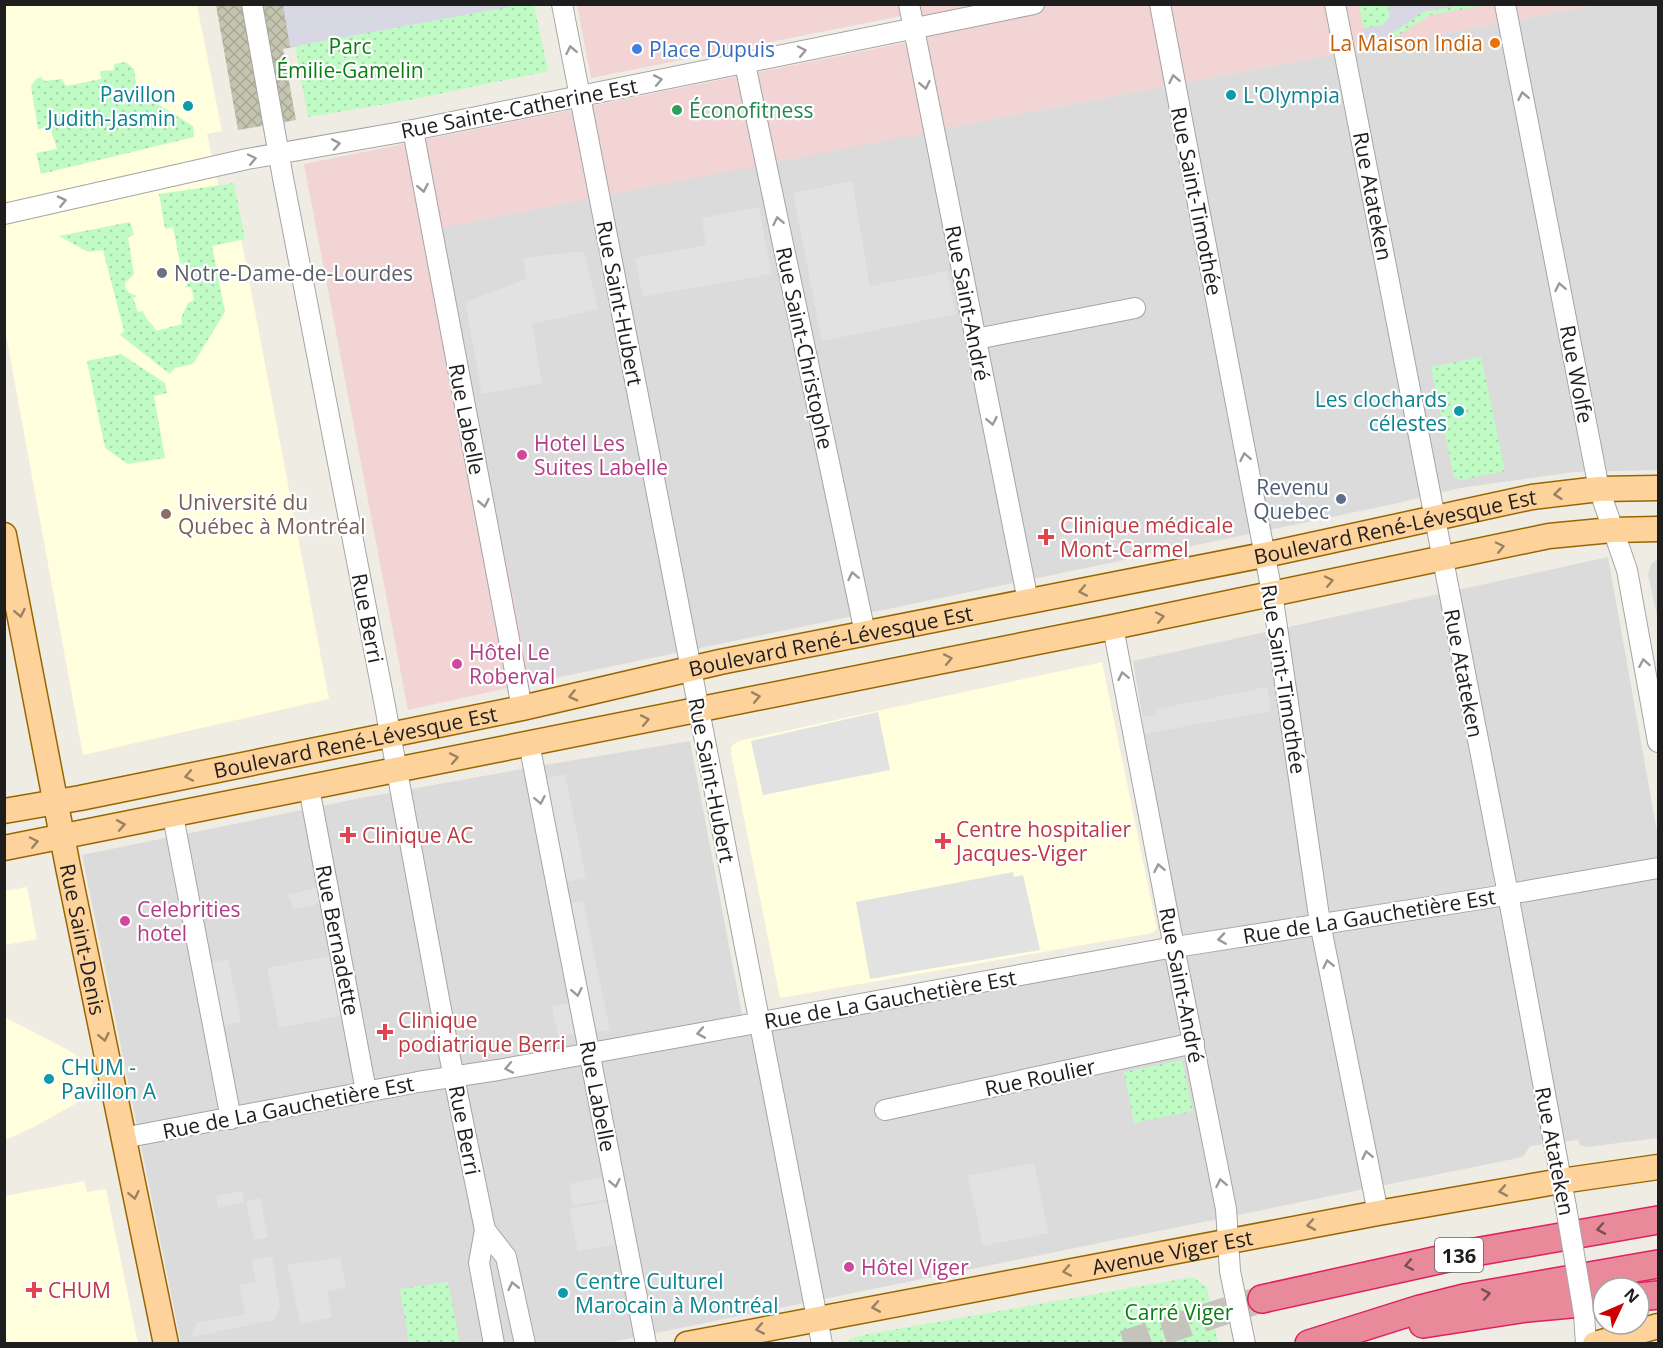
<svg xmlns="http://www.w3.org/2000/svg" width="1663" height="1348" viewBox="0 0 1663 1348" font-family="'Open Sans',sans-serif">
	<defs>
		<pattern id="construction-cross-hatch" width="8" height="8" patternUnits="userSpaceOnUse" patternTransform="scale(1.5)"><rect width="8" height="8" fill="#c4c4af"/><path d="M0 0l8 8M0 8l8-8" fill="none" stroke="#a8a896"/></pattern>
		<pattern id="park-dots" width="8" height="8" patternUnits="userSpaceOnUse" patternTransform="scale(1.5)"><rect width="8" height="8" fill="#c0fbc5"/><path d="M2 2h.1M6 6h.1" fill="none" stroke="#a5d7a9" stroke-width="1.8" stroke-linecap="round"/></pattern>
	</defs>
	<rect width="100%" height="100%" fill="#efece4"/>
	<g fill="#dcdbdb">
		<path d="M1594,5H1658V470L1574,472L1460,488L1394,504L531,683L438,228L940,129Z"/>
		<path d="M1608,557L1658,837V1138L1587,1147L1580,1145L1578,1140L1530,1146L1523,1157L607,1343H181L82,855L356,799L544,765L690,741L746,1035L1182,956L1133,661Z"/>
		<path d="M1656,560H1658V621L1648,574L1651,564Z"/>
	</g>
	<g fill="#f1d4d3">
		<path d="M898,4L901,16L591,78L577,5Z"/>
		<path d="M916,4L1594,5L940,129Z"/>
		<path d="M908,42L925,133L439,228L531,683L408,710L304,164Z"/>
	</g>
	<g fill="#ffd">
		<path d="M4,5H197L222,131L207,134L220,194L233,196L329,699L83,755L5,329Z"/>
		<path d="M1102,662L1157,929L1152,933L780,998L731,753V748L734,744L739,741Z"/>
		<path d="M27,887L37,939L5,945V891Z"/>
		<path d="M4,1017L72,1052L88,1065L93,1076L91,1087L80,1101L34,1127L5,1140Z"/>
		<path d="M84,1181L87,1192L106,1189L138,1343H5V1196Z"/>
	</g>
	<path fill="url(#construction-cross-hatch)" d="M216,5H321L328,40L283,49L296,120L238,130Z"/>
	<g fill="url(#park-dots)">
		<path d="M288,5H534L548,71L410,100L308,117Z"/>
		<path d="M1359,5H1486L1430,15L1386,43L1367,47Z"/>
		<path d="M126,62L134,69L137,91L193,126L194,137L41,174L36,153L57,149L50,127L38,129L31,86L36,79L41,77L44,81L62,79L66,86L101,79L100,71L114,70V64Z"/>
		<path d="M234,183L245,239L212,246L225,312L193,364L175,368L170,374L120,335L124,331L103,250L88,252L59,236L130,222L134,235L128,237L134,274L125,283C125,292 130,294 138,296L133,298L138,312L143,311C145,320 153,323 156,331L182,324L181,318L188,303L194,300L191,287H185C192,281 192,275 188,267L180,263L173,227L165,229L159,194Z"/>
		<path d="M121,354L165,383L167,393L154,396L165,458L128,464L105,448L87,361Z"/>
		<path d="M1481,357L1505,471L1460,480L1454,477L1453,473L1431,367Z"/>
		<path d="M1182,1060L1193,1111L1134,1123L1124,1072Z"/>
		<path d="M1193,1277L1207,1288L1218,1343H849L850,1339L863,1335Z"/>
		<path d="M448,1282L460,1343H409L400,1289Z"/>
	</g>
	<g fill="#e2e2e2">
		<path d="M852,181L870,286L947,271L956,314L822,341L793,193Z"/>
		<path d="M759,207L771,274L643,297L635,258L706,245L702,218Z"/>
		<path d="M584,251L598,309L532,324L542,383L482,394L465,302L527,279L523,258Z"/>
		<path d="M1267,687L1271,711L1144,734L1142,717L1157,715L1156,709Z"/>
		<path d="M878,712L890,770L763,795L751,741Z"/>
		<path d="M565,774L586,878L549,886L529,783Z"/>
		<path d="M322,818L370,1075L356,1080L345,1015L279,1028L267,968L333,955L322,903L293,909L288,895L318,887L308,819Z"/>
		<path d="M1013,872L1014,877L1023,875L1040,950L870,979L856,902Z"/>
		<path d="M583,901L610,1030L558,1036L552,1006L573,1003L555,906Z"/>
		<path d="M228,959L241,1022L221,1026L197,966Z"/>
		<path d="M1034,1163L1048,1233L983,1246L968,1175Z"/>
		<path d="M606,1176L611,1199L573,1205L569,1184Z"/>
		<path d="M242,1191L245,1202L218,1208L216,1196Z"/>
		<path d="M260,1198L268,1238L254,1240L246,1201Z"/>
		<path d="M609,1201L617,1244L578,1251L569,1209Z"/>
		<path d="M272,1256L280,1307L274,1320L191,1337L196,1323L245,1314L239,1285L256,1282L251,1260Z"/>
		<path d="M340,1257L346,1287L327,1292L332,1317L301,1324L287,1265Z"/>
	</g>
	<g fill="#d8d8e5">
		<path d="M283,5V4L519,5L290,47Z"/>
		<path d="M1388,5V4L1462,5L1423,12L1374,46L1367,47L1363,28L1383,25L1390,16Z"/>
	</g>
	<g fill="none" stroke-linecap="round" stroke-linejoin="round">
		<path stroke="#c5c3bc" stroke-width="27" stroke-dasharray="27 14" stroke-linecap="butt" d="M1124,1344L1262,1299"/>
		<g stroke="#a5a5a5" stroke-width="22">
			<g id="minor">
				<path d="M252,4L283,178L385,706L449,1053L485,1230L479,1263L494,1344"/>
				<path d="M562,4L822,1344"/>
				<path d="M909,4L1028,601"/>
				<path d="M1160,4L1272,593L1320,923L1378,1213"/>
				<path d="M1335,4L1508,894L1566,1207"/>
				<path d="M1505,4L1599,489L1627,570L1658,742"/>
				<path d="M745,64L865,633"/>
				<path d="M413,130L522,708"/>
				<path d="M4,214L247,159L413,130L1034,4"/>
				<path d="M976,339L1135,308"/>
				<path d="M1113,627L1174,947L1226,1209L1230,1271L1245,1344"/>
				<path d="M529,743L646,1344"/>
				<path d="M309,788L366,1091"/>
				<path d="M173,816L231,1119"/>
				<path d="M885,1110L1194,1043"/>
				<path d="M123,1138L418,1082L498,1070L1163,949L1487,898L1658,868"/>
				<path d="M485,1230L506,1257L525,1344"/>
				<path d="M1584,1314L1586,1344"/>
			</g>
		</g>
		<g stroke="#986600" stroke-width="27">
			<g id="major">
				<path id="s1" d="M4,535L68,867L166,1344"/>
				<path id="s2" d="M4,811L80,798L522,708L720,662L1279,552L1532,497L1599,489L1658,488"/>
				<path d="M4,848L1113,627L1549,536L1612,530L1658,529"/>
				<path id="s3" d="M687,1344L1378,1213L1561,1181L1658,1167"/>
				<path d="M1595,1344L1658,1326"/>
			</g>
		</g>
		<g stroke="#de2061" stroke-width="30">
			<g id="highway">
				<path d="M1639,1297L1658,1295"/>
				<path d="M1262,1299L1475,1252L1658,1220"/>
				<path d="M1423,1324L1527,1308L1603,1301"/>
				<path d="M1309,1344L1420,1309L1464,1298L1658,1264"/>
			</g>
		</g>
		<use href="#minor" stroke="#fff" stroke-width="20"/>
		<use href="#major" stroke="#fed39b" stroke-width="24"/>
		<use href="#highway" stroke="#e98a9b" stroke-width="27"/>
		<g stroke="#a5a5a5" stroke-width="22" stroke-linecap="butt">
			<path id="minor-bridge" d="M1566,1207L1584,1314"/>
		</g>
		<use href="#minor-bridge" stroke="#fff" stroke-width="20"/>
	</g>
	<defs><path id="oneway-chevron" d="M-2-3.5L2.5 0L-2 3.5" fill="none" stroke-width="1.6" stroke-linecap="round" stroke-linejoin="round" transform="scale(1.5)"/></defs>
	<g stroke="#9a9a9a">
		<use href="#oneway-chevron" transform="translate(571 50) rotate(-101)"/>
		<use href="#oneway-chevron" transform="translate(802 51) rotate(-12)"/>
		<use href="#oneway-chevron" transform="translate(1174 79) rotate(-101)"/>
		<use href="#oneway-chevron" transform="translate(658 80) rotate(-11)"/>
		<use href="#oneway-chevron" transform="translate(925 85) rotate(79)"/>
		<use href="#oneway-chevron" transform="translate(1523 96) rotate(-101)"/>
		<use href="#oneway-chevron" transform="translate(336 144) rotate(-10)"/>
		<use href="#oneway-chevron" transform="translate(252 159) rotate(-12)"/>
		<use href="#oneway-chevron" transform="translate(423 188) rotate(79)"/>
		<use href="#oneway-chevron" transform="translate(62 201) rotate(-13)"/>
		<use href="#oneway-chevron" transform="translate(778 221) rotate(-102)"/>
		<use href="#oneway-chevron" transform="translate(1560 287) rotate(-101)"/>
		<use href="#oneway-chevron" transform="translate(992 421) rotate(79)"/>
		<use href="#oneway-chevron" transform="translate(1245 457) rotate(-101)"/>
		<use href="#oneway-chevron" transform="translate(484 503) rotate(79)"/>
		<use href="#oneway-chevron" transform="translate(853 576) rotate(-102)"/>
		<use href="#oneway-chevron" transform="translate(1644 663) rotate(-100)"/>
		<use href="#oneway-chevron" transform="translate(1123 676) rotate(-102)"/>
		<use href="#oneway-chevron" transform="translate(540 800) rotate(79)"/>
		<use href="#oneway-chevron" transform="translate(1159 868) rotate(-101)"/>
		<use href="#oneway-chevron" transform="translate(1222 939) rotate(171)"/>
		<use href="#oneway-chevron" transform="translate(1328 964) rotate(-102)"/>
		<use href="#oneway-chevron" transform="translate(577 992) rotate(79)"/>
		<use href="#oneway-chevron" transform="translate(701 1033) rotate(170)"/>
		<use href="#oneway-chevron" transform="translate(509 1068) rotate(169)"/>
		<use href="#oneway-chevron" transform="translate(1367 1155) rotate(-102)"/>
		<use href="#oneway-chevron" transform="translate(615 1183) rotate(79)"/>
		<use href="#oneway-chevron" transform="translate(1221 1183) rotate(-101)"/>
		<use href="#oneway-chevron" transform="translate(513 1286) rotate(-103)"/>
	</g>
	<g stroke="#998263">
		<use href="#oneway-chevron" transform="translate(1558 494) rotate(174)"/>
		<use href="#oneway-chevron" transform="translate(1500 547) rotate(-12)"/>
		<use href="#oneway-chevron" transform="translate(1329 581) rotate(-12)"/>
		<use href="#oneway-chevron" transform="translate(1083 591) rotate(169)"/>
		<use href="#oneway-chevron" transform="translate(20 613) rotate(79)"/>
		<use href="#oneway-chevron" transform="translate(1160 617) rotate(-12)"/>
		<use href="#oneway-chevron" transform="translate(948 659) rotate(-11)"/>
		<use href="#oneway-chevron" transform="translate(573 696) rotate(167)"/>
		<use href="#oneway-chevron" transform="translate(756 697) rotate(-11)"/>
		<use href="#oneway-chevron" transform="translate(645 720) rotate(-11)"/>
		<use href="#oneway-chevron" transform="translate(454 758) rotate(-11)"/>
		<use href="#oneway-chevron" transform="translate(189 776) rotate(169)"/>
		<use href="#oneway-chevron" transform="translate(121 825) rotate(-10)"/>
		<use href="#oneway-chevron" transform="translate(34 842) rotate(-12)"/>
		<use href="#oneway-chevron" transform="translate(104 1037) rotate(78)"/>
		<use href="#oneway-chevron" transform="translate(1503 1191) rotate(170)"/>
		<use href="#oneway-chevron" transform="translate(134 1195) rotate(78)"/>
		<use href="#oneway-chevron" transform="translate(1311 1225) rotate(170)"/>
		<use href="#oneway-chevron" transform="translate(1067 1271) rotate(169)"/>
		<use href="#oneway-chevron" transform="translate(876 1307) rotate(170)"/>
		<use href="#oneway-chevron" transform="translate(760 1329) rotate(169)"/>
	</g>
	<g stroke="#794f56">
		<use href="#oneway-chevron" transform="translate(1601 1229) rotate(170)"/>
		<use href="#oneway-chevron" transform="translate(1409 1265) rotate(169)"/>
		<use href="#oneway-chevron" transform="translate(1486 1294) rotate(-10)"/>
	</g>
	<circle fill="#e8710a" stroke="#fff" stroke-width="2" cx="1495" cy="43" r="6"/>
	<circle fill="#3f7fe0" stroke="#fff" stroke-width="2" cx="637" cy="49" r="6"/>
	<g fill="#0f9aa8" stroke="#fff" stroke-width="2">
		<circle cx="1231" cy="95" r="6"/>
		<circle cx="188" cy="106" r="6"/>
		<circle cx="1459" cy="411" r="6"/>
		<circle cx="49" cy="1079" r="6"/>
		<circle cx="563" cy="1293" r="6"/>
	</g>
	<circle fill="#2e9e5b" stroke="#fff" stroke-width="2" cx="677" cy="110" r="6"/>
	<circle fill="#6b7280" stroke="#fff" stroke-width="2" cx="162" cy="273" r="6"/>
	<g fill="#d1479c" stroke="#fff" stroke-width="2">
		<circle cx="522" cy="455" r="6"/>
		<circle cx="457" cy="664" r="6"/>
		<circle cx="125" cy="921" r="6"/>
		<circle cx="849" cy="1267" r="6"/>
	</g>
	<circle fill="#5c6f8a" stroke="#fff" stroke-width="2" cx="1341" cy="499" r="6"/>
	<circle fill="#8d6e63" stroke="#fff" stroke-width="2" cx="166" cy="514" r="6"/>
	<g fill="#e0444e" stroke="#fff" stroke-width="2">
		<path d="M1043 528h6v6h6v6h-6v6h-6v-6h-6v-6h6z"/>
		<path d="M345 826h6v6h6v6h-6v6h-6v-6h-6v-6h6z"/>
		<path d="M940 832h6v6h6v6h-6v6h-6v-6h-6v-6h6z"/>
		<path d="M382 1023h6v6h6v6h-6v6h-6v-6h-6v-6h6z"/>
		<path d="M31 1281h6v6h6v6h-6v6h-6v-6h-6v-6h6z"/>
	</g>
	<g text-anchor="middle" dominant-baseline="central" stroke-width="4.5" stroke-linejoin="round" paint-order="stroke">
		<rect fill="#fff" stroke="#626262" stroke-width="1.5" x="1435" y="1238" width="48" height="34" rx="4.5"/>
		<g font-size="20" font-weight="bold" fill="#1e1e1e">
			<text x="1459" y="1255">136</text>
		</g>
		<g font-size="21" fill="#c56008" stroke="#fff" text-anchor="end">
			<text x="1483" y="43">La Maison India</text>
		</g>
		<g font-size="21" fill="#097f13" stroke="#fff">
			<text x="350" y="46">Parc<tspan x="350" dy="24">Émilie-Gamelin</tspan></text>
			<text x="1179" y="1312">Carré Viger</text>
		</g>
		<g font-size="21" fill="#366cbe" stroke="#fff" text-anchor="start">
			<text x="649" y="49">Place Dupuis</text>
		</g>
		<g font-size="21" fill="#0d838f" stroke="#fff" text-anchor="start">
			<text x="176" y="94" text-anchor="end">Pavillon<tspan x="176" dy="24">Judith-Jasmin</tspan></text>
			<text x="1243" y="95">L'Olympia</text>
			<text x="1447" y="399" text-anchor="end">Les clochards<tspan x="1447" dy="24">célestes</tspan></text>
			<text x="61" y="1067">CHUM -<tspan x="61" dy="24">Pavillon A</tspan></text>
			<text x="575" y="1281">Centre Culturel<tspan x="575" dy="24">Marocain à Montréal</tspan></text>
		</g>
		<g font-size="21" fill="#1e1e1e" stroke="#fff">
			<text transform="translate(519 108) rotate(-11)">Rue Sainte-Catherine Est</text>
			<text transform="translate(1373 196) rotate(79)">Rue Atateken</text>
			<text transform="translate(1197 201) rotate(79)">Rue Saint-Timothée</text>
			<text transform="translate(620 303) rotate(79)">Rue Saint-Hubert</text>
			<text transform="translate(968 303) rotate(79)">Rue Saint-André</text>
			<text transform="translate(805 348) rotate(78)">Rue Saint-Christophe</text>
			<text transform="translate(1577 374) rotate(79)">Rue Wolfe</text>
			<text transform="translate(467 419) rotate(79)">Rue Labelle</text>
			<text stroke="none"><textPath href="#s2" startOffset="1420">Boulevard René-Lévesque Est</textPath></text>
			<text transform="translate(368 618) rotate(79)">Rue Berri</text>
			<text stroke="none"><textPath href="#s2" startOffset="844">Boulevard René-Lévesque Est</textPath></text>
			<text transform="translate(1464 673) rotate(79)">Rue Atateken</text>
			<text transform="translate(1284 679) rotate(81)">Rue Saint-Timothée</text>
			<text stroke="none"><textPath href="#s2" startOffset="358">Boulevard René-Lévesque Est</textPath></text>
			<text transform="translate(712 780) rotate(79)">Rue Saint-Hubert</text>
			<text transform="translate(1369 916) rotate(-9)">Rue de La Gauchetière Est</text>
			<text stroke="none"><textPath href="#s1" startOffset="412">Rue Saint-Denis</textPath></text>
			<text transform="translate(338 940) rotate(79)">Rue Bernadette</text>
			<text transform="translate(1182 985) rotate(79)">Rue Saint-André</text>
			<text transform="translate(890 999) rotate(-10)">Rue de La Gauchetière Est</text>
			<text transform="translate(1040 1077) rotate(-12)">Rue Roulier</text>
			<text transform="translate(598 1096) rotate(79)">Rue Labelle</text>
			<text transform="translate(288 1107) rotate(-11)">Rue de La Gauchetière Est</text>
			<text transform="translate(465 1130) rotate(79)">Rue Berri</text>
			<text transform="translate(1555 1151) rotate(79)">Rue Atateken</text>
			<text stroke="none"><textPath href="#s3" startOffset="494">Avenue Viger Est</textPath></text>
		</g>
		<g font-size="21" fill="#27864d" stroke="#fff" text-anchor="start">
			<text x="689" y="110">Éconofitness</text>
		</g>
		<g font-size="21" fill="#5b616d" stroke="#fff" text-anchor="start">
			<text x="174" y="273">Notre-Dame-de-Lourdes</text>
		</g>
		<g font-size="21" fill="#b23c85" stroke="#fff" text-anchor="start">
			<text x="534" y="443">Hotel Les<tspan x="534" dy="24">Suites Labelle</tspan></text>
			<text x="469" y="652">Hôtel Le<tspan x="469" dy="24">Roberval</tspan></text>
			<text x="137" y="909">Celebrities<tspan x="137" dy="24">hotel</tspan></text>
			<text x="861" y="1267">Hôtel Viger</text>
		</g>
		<g font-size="21" fill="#4e5e75" stroke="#fff" text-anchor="end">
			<text x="1329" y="487">Revenu<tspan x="1329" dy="24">Quebec</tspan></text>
		</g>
		<g font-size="21" fill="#785e54" stroke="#fff" text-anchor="start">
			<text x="178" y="502">Université du<tspan x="178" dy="24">Québec à Montréal</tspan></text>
		</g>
		<g font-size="21" fill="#be3a42" stroke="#fff" text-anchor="start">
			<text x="1060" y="525">Clinique médicale<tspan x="1060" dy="24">Mont-Carmel</tspan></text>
			<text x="956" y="829">Centre hospitalier<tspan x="956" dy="24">Jacques-Viger</tspan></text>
			<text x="362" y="835">Clinique AC</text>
			<text x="398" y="1020">Clinique<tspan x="398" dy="24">podiatrique Berri</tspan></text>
			<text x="48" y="1290">CHUM</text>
		</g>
	</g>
	<rect width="1663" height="1348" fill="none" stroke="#1e1e1e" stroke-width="12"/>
	<g transform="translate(1621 1306) rotate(46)"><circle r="28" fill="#ffffff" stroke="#a5a5a5" stroke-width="1.5"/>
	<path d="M0-4.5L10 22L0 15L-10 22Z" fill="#cc0000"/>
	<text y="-9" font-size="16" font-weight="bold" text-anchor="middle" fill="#1e1e1e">N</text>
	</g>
</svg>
